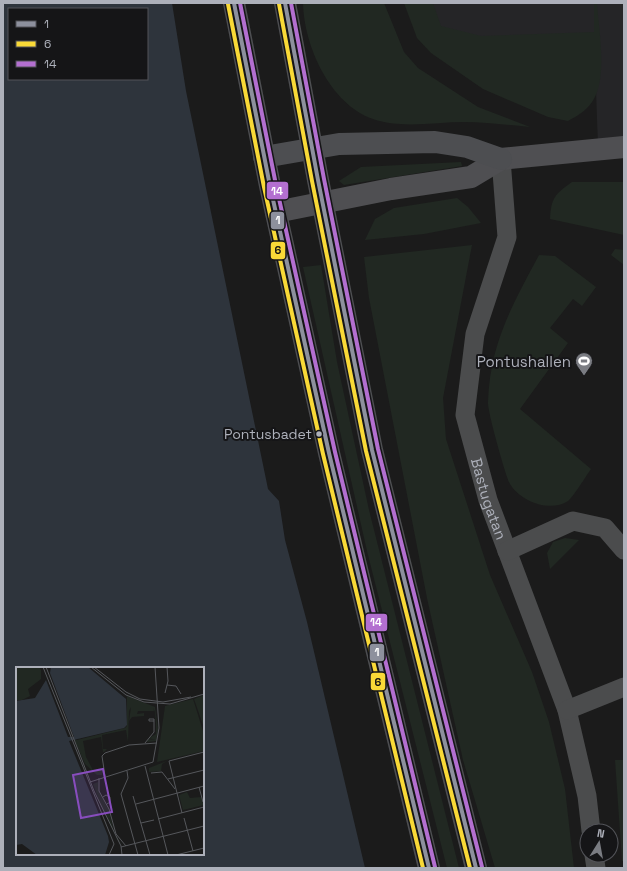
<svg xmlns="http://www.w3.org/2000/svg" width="627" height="871" viewBox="0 0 627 871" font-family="'Space Grotesk',sans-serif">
	<rect width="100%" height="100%" fill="#1b1b1b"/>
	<path fill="#252527" d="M429,3H624V145L598,146L594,35L480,40L436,25Z"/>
	<g fill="#212822">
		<path d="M303,3H384L404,52L418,68L478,107L530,127C508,125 486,122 464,122C435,122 401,129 373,119C330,104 304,46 303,3Z"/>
		<path d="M404,3H433L441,26L481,36L594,32V4H597C599,32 608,79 592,102C586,111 577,116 568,121L548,117L483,89L431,53L417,38Z"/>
		<path d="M461,162L462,166L344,185L339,181L361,167Z"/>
		<path d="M572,182H624V235L550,219C551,198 555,194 572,182Z"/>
		<path d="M457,198L468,207L481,223L424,234L365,240L375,219L394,208Z"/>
		<path d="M472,245L443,398L446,439L490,575L532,672L549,722L565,789L574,868H495L463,760L427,598L369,298L364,257Z"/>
		<path d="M615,249L624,250V265L611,255Z"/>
		<path d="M539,255L555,256L596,287L582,306L573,299L550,328L568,343L520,409L591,469C586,476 574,496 568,501C550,513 520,501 510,484C506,477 487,410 488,402C490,343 512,306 539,255Z"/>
		<path d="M321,265L337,362L369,510L459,868H447L367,551L303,267Z"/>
		<path d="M565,538L579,540L550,569L547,553L553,542Z"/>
		<path d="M615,760H624V861H622Z"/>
	</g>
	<path fill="#2e343c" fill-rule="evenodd" d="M3,3H172L186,91L268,489L279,501L285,540L307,622L365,868H3ZM9,9H147V79H9ZM17,668H203V854H17Z"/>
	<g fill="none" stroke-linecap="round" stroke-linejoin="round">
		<g stroke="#4b4c4d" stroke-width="19">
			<path id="s1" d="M501,159L507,237L475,334L465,415L488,500L567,710L587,796L591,831"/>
			<path d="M507,551L573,521L605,528L624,550"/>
			<path d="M567,710L624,687"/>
			<path d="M594,855L596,868"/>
		</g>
		<path stroke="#4f4f52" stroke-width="22" d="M276,212L391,189L471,177L501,159L624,147"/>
		<g stroke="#4d4e51" stroke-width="22">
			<path d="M234,3L270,186L329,453L429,868"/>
			<path d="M285,3L318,180L372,450L476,868"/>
			<path d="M264,157L339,144L435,142L467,147L501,159"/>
		</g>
		<g stroke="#151517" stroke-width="7">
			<g id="bus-1">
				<path d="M234,3L270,186L329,453L429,868"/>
				<path d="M285,3L318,180L372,450L476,868"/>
			</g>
		</g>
		<g stroke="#151517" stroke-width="7">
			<g id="bus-2">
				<path d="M228,4L264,187L323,454L423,868"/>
				<path d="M279,4L312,181L366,451L470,868"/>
			</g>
		</g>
		<g stroke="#151517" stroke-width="7">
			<g id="bus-3">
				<path d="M240,3L276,185L335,452L435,867"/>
				<path d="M291,3L324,179L378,449L482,867"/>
			</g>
		</g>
		<use href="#bus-1" stroke="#8d909d" stroke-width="4"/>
		<use href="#bus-2" stroke="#f9d937" stroke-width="4"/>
		<use href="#bus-3" stroke="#b36fd0" stroke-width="4"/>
	</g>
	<defs>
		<g id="stadium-pin" transform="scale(0.9)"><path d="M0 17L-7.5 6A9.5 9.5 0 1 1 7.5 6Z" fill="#7a7c82" stroke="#151517"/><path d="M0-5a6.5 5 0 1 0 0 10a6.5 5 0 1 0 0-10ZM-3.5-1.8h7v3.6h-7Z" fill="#fff"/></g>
	</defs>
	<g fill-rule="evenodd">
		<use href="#stadium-pin" x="584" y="361"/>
	</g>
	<circle fill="#adb0ba" stroke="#151517" stroke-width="1.5" cx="319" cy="434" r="3.5"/>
	<g text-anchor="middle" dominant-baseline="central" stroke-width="4" stroke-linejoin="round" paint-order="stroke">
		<g font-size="14" fill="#adb0ba" stroke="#151517" text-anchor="end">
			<text x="312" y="434">Pontusbadet</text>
		</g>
		<g font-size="15" fill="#adb0ba" stroke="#151517" text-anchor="end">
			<text x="571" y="361">Pontushallen</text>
		</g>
		<g font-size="15" fill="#adb0ba" stroke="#151517">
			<text stroke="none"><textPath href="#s1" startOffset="349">Bastugatan</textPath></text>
		</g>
	</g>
	<g transform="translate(16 667)">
		<rect width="188" height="188" fill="#1b1b1b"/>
		<path d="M0,0H23L25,3V12L12,22L14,29L6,33H0ZM188,28V61L178,32ZM111,29L139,40L142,62L140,74L131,75L132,72L139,73L133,71L140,67V57L139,45L137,41L138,44H122L121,47L128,46V49L116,50L113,54L115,40L113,44L112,75L110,63L86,68L87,82H91L88,85H87L85,70L67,74L70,90L78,105L86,102V108H81L69,97L58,72L61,73L109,61L111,59ZM177,32L188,67V84L141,95L149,39ZM151,94L146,97L145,104L133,105V101ZM82,115L83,125L92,141L99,168L107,178L101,172L83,133L77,117ZM171,125L174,131L185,130L188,138L167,143L163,128Z" fill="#212822"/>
		<path d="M35,0H72L110,32L111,58L108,61L53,74L92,169L93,175L89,188H21L6,177L0,178V34L19,31L30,13L52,70H58L34,6Z" fill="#2e343c"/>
		<path fill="none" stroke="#55575b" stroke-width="1" d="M27,0L98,177M30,0L78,124L105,179L106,188M75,0L110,28L128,35L154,37L188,27M78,0L110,25L124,32L147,35L175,30M151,18L160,19L165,27M149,26L152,14L151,0M129,76L138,65V52H133V54H138M129,99L152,188M111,104L112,111L105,127L122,188M135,106L146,105L159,122M89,109L86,89L89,86L113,78L141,76M83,111V124L93,142L100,167L110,179M152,112L188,103M74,115L137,95L143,61L139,0M183,120L187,135M117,129L134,188M87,130L90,128L94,130V135L91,137M120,137L188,119M166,146L153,94L188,85M168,151L177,184M142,152L188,140M125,156L138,153M105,180L188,159M93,188L98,177M160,188L188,181"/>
		<path fill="#884dbe" fill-opacity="0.15" stroke="#884dbe" stroke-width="2" d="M87,102L96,145L65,151L57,108Z"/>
		<rect width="188" height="188" fill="none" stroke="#adb0ba" stroke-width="2"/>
	</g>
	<g stroke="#151517" stroke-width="1.5">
		<rect x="266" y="181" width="23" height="19" rx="4" fill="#b36fd0"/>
		<rect x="270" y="211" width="15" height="19" rx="4" fill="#8d909d"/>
		<rect x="270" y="241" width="16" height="19" rx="4" fill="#f9d937"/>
		<rect x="365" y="613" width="23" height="19" rx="4" fill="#b36fd0"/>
		<rect x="369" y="643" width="16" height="19" rx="4" fill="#8d909d"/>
		<rect x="370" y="672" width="16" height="19" rx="4" fill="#f9d937"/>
	</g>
	<g font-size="11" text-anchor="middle" font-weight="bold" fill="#fff">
		<text x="277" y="195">14</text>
		<text x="278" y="224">1</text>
		<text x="376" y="626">14</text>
		<text x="377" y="656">1</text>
	</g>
	<g font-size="11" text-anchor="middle" font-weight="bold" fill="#111">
		<text x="278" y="254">6</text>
		<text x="378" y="686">6</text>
	</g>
	<rect width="627" height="871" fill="none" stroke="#adb0ba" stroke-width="8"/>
	<rect x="8" y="8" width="140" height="72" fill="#151517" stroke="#525358"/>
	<rect x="16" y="21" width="20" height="6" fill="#8d909d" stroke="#525358"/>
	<text x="44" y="28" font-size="12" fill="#adb0ba">1</text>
	<rect x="16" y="41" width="20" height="6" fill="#f9d937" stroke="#525358"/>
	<text x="44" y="48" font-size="12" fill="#adb0ba">6</text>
	<rect x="16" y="61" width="20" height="6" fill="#b36fd0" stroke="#525358"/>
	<text x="44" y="68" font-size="12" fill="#adb0ba">14</text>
	<g transform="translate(599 843) rotate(11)"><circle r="19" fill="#151517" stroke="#525358"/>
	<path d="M0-3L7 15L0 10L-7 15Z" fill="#7a7c82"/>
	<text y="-6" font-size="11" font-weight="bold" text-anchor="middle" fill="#adb0ba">N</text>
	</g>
</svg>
